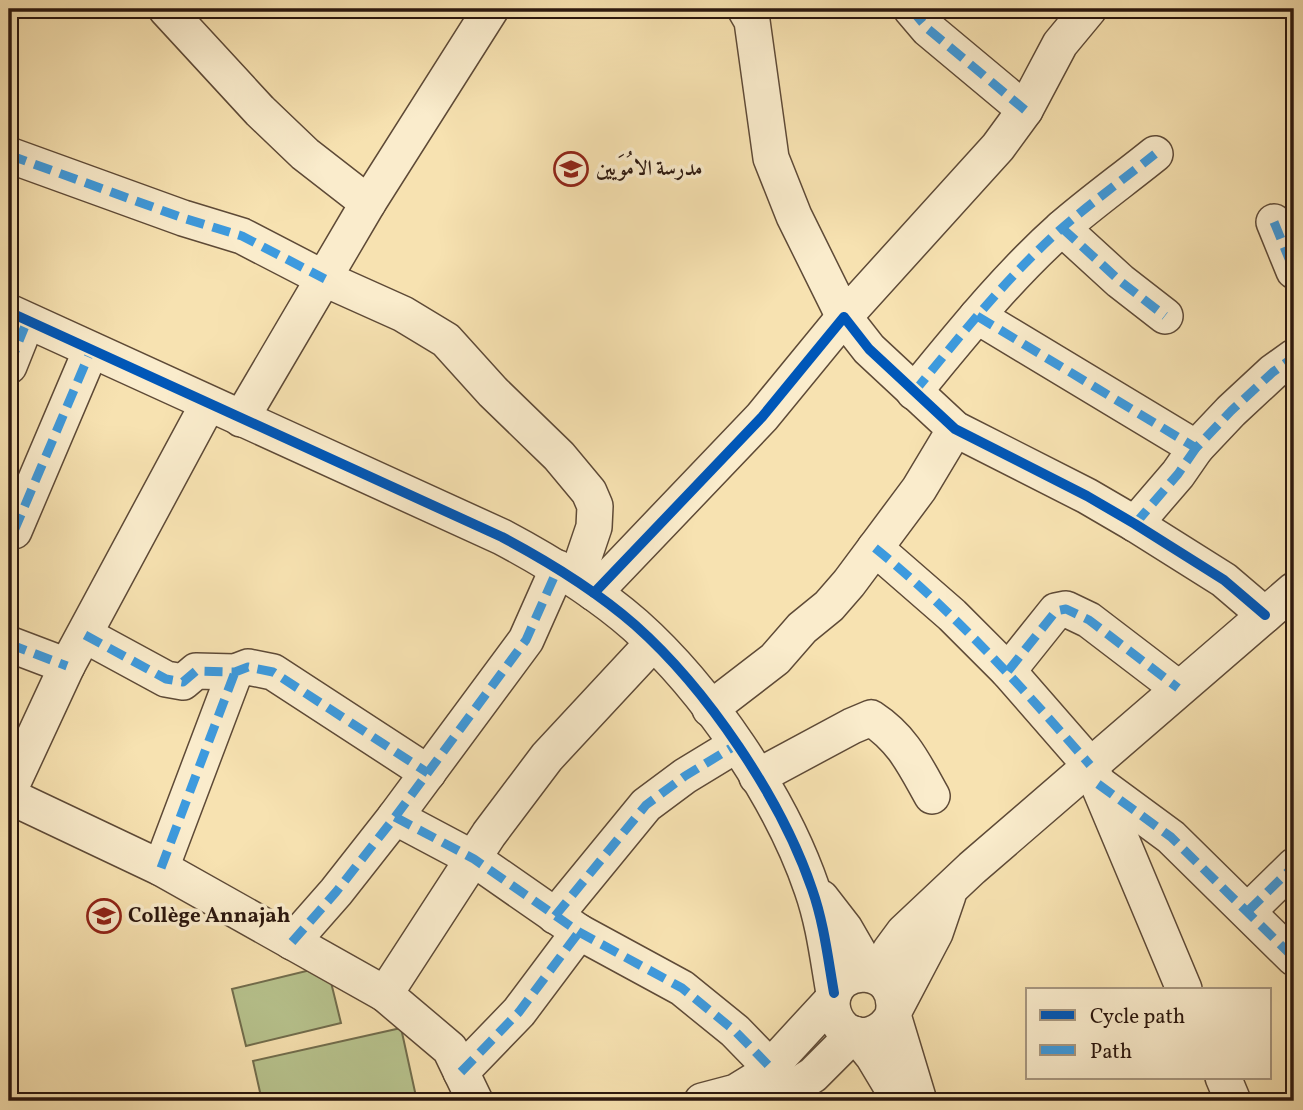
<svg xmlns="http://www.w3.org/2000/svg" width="1303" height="1110" viewBox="0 0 1303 1110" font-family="Vollkorn,Amiri,serif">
	<rect width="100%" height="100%" fill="#f7e2b1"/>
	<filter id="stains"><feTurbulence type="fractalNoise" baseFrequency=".00286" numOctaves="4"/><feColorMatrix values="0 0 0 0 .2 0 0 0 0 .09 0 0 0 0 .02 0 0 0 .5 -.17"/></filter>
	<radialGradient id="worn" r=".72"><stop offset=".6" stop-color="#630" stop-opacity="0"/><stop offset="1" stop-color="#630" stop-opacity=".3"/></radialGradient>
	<g fill="#b8c48f" stroke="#726e4e" stroke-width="2">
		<path d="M327,966L341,1023L246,1046L232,989Z"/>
		<path d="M401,1028L417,1101H262L253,1061Z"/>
	</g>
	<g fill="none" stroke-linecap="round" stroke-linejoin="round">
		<g stroke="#5e4a37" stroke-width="38">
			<g id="minor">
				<path d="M166,9L260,111L305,154L368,203"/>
				<path d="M745,9L752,21L771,158L794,216L844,317L998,147L1025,110L1060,44L1089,9"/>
				<path d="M911,9L928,29L1025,110"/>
				<path d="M9,155L183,218L242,236L325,279L403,314L446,340L493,392L559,456L589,492L595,506L594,527L576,580"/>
				<path d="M1274,222L1294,271"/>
				<path d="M1062,228L1120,281L1165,316"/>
				<path d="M9,312L502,537C549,562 595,590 635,625C707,689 781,798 812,889C824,923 828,959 834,993"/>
				<path d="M977,316L1196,448L1231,411L1273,372L1294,357"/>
				<path d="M9,366L27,321"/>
				<path d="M914,392C961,335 1007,277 1062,228C1092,202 1124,179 1155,154"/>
				<path d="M241,419L368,203L491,9"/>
				<path d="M1135,524L1178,474L1196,448"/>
				<path d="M14,531L91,350"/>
				<path d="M875,548L952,615L1008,671L1090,765L1184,989"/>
				<path d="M594,593L762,417L844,317L869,349L955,429L1087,496L1135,524L1224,580L1265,615"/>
				<path d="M85,635L166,679L183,682L196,671L235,672L248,667L273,672L428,773"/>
				<path d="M9,644L67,666"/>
				<path d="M1008,671L1056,611L1066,609L1089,620L1178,688"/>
				<path d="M710,709L775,659L802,628L829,606L849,583L919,489L955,429"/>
				<path d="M757,777L852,726L871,718C903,739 914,764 932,796"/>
				<path d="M1099,784L1171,837L1294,958"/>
				<path d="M9,791L67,666L208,404"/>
				<path d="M9,796L161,868L385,994L450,1049L475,1101"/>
				<path d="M395,817L474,859L579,932L682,988L735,1031L771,1068"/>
				<path d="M161,868L235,672"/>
				<path d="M821,898L845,929L871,974"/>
				<path d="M1248,911L1294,866"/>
				<path d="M555,916L646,805L685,776L736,745"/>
				<path d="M292,942L336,892L395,817L526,640L558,568"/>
				<path d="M876,976L890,951L904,932L972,868L1294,590"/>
				<path d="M385,994L489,834L547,757L653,643"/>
				<path d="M894,1011L935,933L948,895"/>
				<path d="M893,1015C884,1033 862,1043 844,1029C837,1023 833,1014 832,1005C832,961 903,964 893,1015L919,1101"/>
				<path d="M856,1035L873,1056L900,1101"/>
				<path d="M461,1072L519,1012L579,932"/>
				<path d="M1223,1077L1233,1101"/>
				<path d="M702,1101L736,1092L762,1076L832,1000"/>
				<path d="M772,1101L813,1075L854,1034"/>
			</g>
		</g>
		<use href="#minor" stroke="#faeccc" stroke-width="35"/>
		<g stroke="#3d9ade" stroke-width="9" stroke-dasharray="18 9" stroke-linecap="butt">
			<path d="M911,9L928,29L1025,110"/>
			<path d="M9,155L183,218L242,236L325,279"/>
			<path d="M1274,222L1294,271"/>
			<path d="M1062,228L1120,281L1165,316"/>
			<path d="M977,316L1196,448L1231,411L1273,372L1294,357"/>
			<path d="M9,366L27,321"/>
			<path d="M914,392C961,335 1007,277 1062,228C1092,202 1124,179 1155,154"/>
			<path d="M1135,524L1178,474L1196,448"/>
			<path d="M14,531L91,350"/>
			<path d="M875,548C956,614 1022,687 1090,765"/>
			<path d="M85,635L166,679L183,682L196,671L235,672L248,667L273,672L428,773"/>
			<path d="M9,644L67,666"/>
			<path d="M1008,671L1056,611L1066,609L1089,620L1178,688"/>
			<path d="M1098,784L1171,837L1294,958"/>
			<path d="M395,817L474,859L579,932L682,988L735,1031L771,1068"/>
			<path d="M161,868L235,672"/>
			<path d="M1248,911L1294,866"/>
			<path d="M555,916L646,805L685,776L736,745"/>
			<path d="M292,942L336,892L395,817L526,640L558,568"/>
			<path d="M461,1072L519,1012L579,932"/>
		</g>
		<g stroke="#faeccc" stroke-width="15">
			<g id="cycleway">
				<path d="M9,312L502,537C549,562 595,590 635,625C707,689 781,798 812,889C824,923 828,959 834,993"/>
				<path d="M594,593L762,417L844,317L869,349L955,429L1087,496L1135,524L1224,580L1265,615"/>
			</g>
		</g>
		<use href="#cycleway" stroke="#0057b8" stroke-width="10"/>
	</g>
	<defs>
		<g id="school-ring" transform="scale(1.75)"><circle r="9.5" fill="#faeccc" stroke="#8f2418" stroke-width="1.5"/><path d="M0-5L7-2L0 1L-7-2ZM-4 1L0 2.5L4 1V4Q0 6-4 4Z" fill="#8f2418"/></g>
	</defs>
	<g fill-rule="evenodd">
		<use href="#school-ring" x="571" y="169"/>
		<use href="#school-ring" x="104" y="916"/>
	</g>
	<g text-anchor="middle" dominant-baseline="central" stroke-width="7" stroke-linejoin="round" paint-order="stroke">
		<g font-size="21" font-weight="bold" fill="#2b170e" stroke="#faeccc" text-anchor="start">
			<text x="596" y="169">مدرسة الامُوَيين</text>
			<text x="128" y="916">Collège Annajah</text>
		</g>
	</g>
	<rect width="1303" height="1110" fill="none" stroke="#f7e2b1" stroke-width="35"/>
	<rect x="10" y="10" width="1282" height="1089" fill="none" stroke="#2b170e" stroke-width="3.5"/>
	<rect x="18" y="18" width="1268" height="1075" fill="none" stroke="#2b170e" stroke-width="2"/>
	<rect x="1026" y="988" width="245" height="91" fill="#faeccc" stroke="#a79780" stroke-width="2"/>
	<rect x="1040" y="1010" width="35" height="10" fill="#0057b8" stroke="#a79780" stroke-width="2"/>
	<text x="1090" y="1023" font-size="21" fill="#2b170e">Cycle path</text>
	<rect x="1040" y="1045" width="35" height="10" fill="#3d9ade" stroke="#a79780" stroke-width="2"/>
	<text x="1090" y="1058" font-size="21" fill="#2b170e">Path</text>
	<rect width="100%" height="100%" filter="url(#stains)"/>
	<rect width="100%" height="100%" fill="url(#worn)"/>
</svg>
